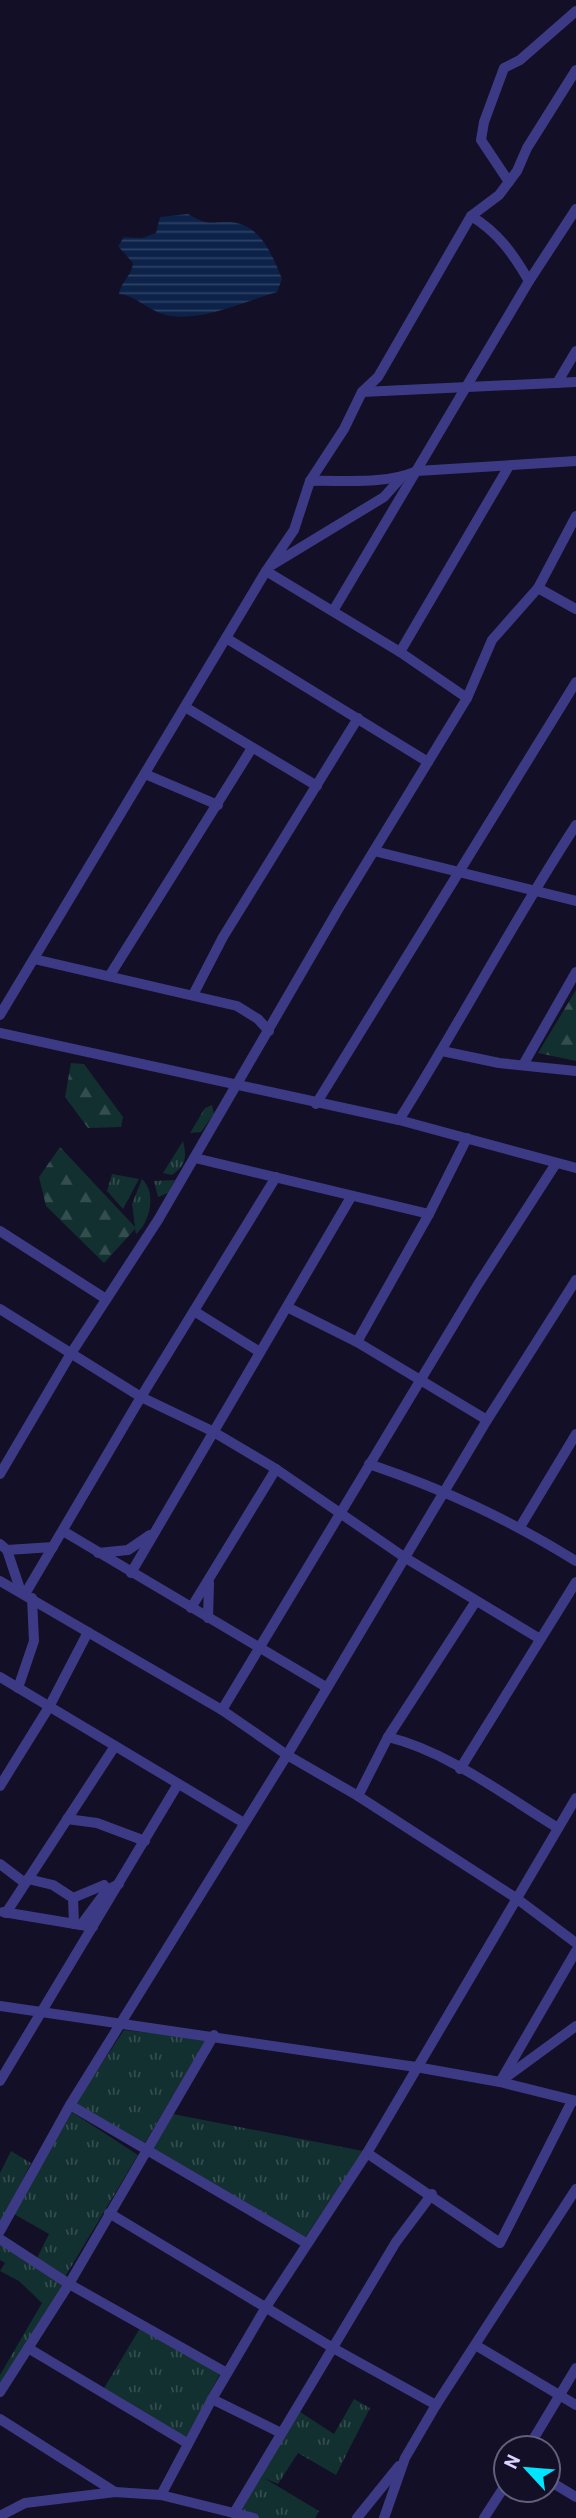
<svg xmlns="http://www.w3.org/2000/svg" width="576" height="2518" viewBox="0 0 576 2518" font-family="Barlow,sans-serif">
	<defs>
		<pattern id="grass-tufts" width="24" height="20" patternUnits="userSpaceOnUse" patternTransform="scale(1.75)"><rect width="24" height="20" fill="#12302f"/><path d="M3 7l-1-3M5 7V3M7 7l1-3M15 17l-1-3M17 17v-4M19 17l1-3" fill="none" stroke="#344d4e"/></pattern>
		<pattern id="forest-firs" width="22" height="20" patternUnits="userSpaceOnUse" patternTransform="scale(1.75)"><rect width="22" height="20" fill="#12302f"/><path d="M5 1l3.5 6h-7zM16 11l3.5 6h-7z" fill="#344d4e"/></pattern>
		<pattern id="water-rules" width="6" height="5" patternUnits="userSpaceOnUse" patternTransform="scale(1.75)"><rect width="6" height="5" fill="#0c2248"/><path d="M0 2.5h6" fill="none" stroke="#2f4163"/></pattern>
	</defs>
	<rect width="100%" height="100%" fill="#130f26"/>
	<g fill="url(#grass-tufts)">
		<path d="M212,1105L214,1114L201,1132L190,1133L205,1108Z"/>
		<path d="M183,1141C187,1157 186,1165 172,1175L163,1173Z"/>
		<path d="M112,1174L139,1179L123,1209L107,1191Z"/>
		<path d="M142,1179C157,1193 150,1222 136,1234L132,1204Z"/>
		<path d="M175,1180L168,1193L158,1197L154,1181Z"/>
		<path d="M124,2030L207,2039L143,2146L75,2104Z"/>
		<path d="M72,2112L138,2155L65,2277L37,2258L49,2234L14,2214Z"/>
		<path d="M173,2114L363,2151L304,2239L152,2151Z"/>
		<path d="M11,2151L31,2163L0,2224V2173Z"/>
		<path d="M0,2241L66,2284L0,2389V2375L42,2303L19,2281L0,2271L5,2263L0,2260Z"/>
		<path d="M140,2328L220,2374L185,2439L103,2390Z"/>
		<path d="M354,2399L370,2408L336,2475L298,2453L278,2484L264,2478L319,2511L315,2518H260L236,2512L297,2410L334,2434Z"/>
	</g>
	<g fill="url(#forest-firs)">
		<path d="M576,990V1061L538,1053Z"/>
		<path d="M71,1063L84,1064L123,1117L121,1127L88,1128L65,1097Z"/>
		<path d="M60,1147L136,1228L104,1263L46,1206L39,1177Z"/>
	</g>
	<path fill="url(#water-rules)" d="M188,214C211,227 207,221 230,222C260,224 272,254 282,279L277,292C245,301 205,321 171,316C150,313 136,295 119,294C121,281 132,276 133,263L118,246L124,237L142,238L156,233L160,217Z"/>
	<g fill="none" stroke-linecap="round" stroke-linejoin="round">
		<g stroke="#3d3a85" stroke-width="10">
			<path d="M509,182L481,140L484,122L504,68L520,60L576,11"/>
			<path d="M471,216C498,232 514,255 529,281"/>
			<path d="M557,383L576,351"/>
			<path d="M362,392L576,382"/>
			<path d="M310,481C346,480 383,485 417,471L576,461"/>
			<path d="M272,565L384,497L400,479"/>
			<path d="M266,571L400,652L467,698"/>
			<path d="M538,588L576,609"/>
			<path d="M333,611L529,281L576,209"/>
			<path d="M226,638L428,762"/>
			<path d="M400,652L509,466"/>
			<path d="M185,707L317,786"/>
			<path d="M145,774L218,805"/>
			<path d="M374,851L576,901"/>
			<path d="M34,959L237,1006L258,1019L269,1031"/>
			<path d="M110,975L252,748"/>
			<path d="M193,995L223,937L358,718"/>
			<path d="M0,1015L266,571L294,530L310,481L344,429L362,392L378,377L471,216L499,195L517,171L527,148L576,70"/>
			<path d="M0,1033L399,1120L576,1168"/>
			<path d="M442,1051L499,1063L576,1071"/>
			<path d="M523,1065L576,972"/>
			<path d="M316,1104L576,682"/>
			<path d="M399,1120C460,1023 513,921 576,825"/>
			<path d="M195,1158L429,1214"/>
			<path d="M0,1231L106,1299"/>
			<path d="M287,1307L357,1342L487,1420"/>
			<path d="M0,1309L141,1397L212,1431L276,1469L404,1557L540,1639"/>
			<path d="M194,1311L260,1352"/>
			<path d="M357,1342L429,1214L467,1138"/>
			<path d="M369,1464C448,1491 506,1518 576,1561"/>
			<path d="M0,1474L70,1355L158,1220L339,908L467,698L492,640L538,588L576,516"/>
			<path d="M520,1527L576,1434"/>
			<path d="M63,1531L326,1687"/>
			<path d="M0,1544L7,1550L21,1592"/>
			<path d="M7,1550L53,1547"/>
			<path d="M98,1553L128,1550L150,1535"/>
			<path d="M131,1573L351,1197"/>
			<path d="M0,1581L222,1710L287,1755L358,1796L516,1898L576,1943"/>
			<path d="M25,1594L141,1397L276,1177"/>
			<path d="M191,1608L276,1469"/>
			<path d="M208,1618L209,1583"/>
			<path d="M0,1677L244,1823"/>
			<path d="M18,1688L34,1641L32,1598"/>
			<path d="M222,1710L477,1286L555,1165"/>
			<path d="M388,1737C449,1752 505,1796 558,1828"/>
			<path d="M460,1769L576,1582"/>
			<path d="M0,1786L49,1707L88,1632"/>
			<path d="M358,1796L388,1737L476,1601"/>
			<path d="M67,1819L97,1823L145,1841"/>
			<path d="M0,1864L25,1883"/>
			<path d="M28,1879L53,1885L73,1898L74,1924"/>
			<path d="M73,1898L104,1885L107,1890L119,1884"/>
			<path d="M3,1912L93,1927"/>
			<path d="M6,1913L115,1746"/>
			<path d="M81,1925L107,1890"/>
			<path d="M0,2006L416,2067L500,2082L576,2101"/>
			<path d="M505,2078L576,2026"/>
			<path d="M0,2081L178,1784"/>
			<path d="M500,2082L576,1951"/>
			<path d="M70,2105L306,2243"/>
			<path d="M367,2153L500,2243L572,2101"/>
			<path d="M109,2213L333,2348L436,2405"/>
			<path d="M0,2231L70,2105L287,1755L487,1420L576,1280"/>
			<path d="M0,2239L69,2284L227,2373"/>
			<path d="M477,2346L576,2405"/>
			<path d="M28,2348L187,2443"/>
			<path d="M0,2392L69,2284L214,2035"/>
			<path d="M212,2399L281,2433"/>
			<path d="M0,2419L115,2492"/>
			<path d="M528,2448L576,2368"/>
			<path d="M548,2480L576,2497"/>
			<path d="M161,2495L212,2399L266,2307L367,2153L576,1798"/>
			<path d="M234,2513L396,2242L432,2194"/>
			<path d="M0,2516L25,2503L115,2492L161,2495L254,2518"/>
			<path d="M357,2518L399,2466"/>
			<path d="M384,2518L405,2458L436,2405L576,2189"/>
			<path d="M484,2518L506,2484"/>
		</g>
	</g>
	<g transform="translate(527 2469) rotate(296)"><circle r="33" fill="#130f26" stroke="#625e7d" stroke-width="2"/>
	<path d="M0-5L12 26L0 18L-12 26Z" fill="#00e5ff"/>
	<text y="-10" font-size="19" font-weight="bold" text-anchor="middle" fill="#d9d4ff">N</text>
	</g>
</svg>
